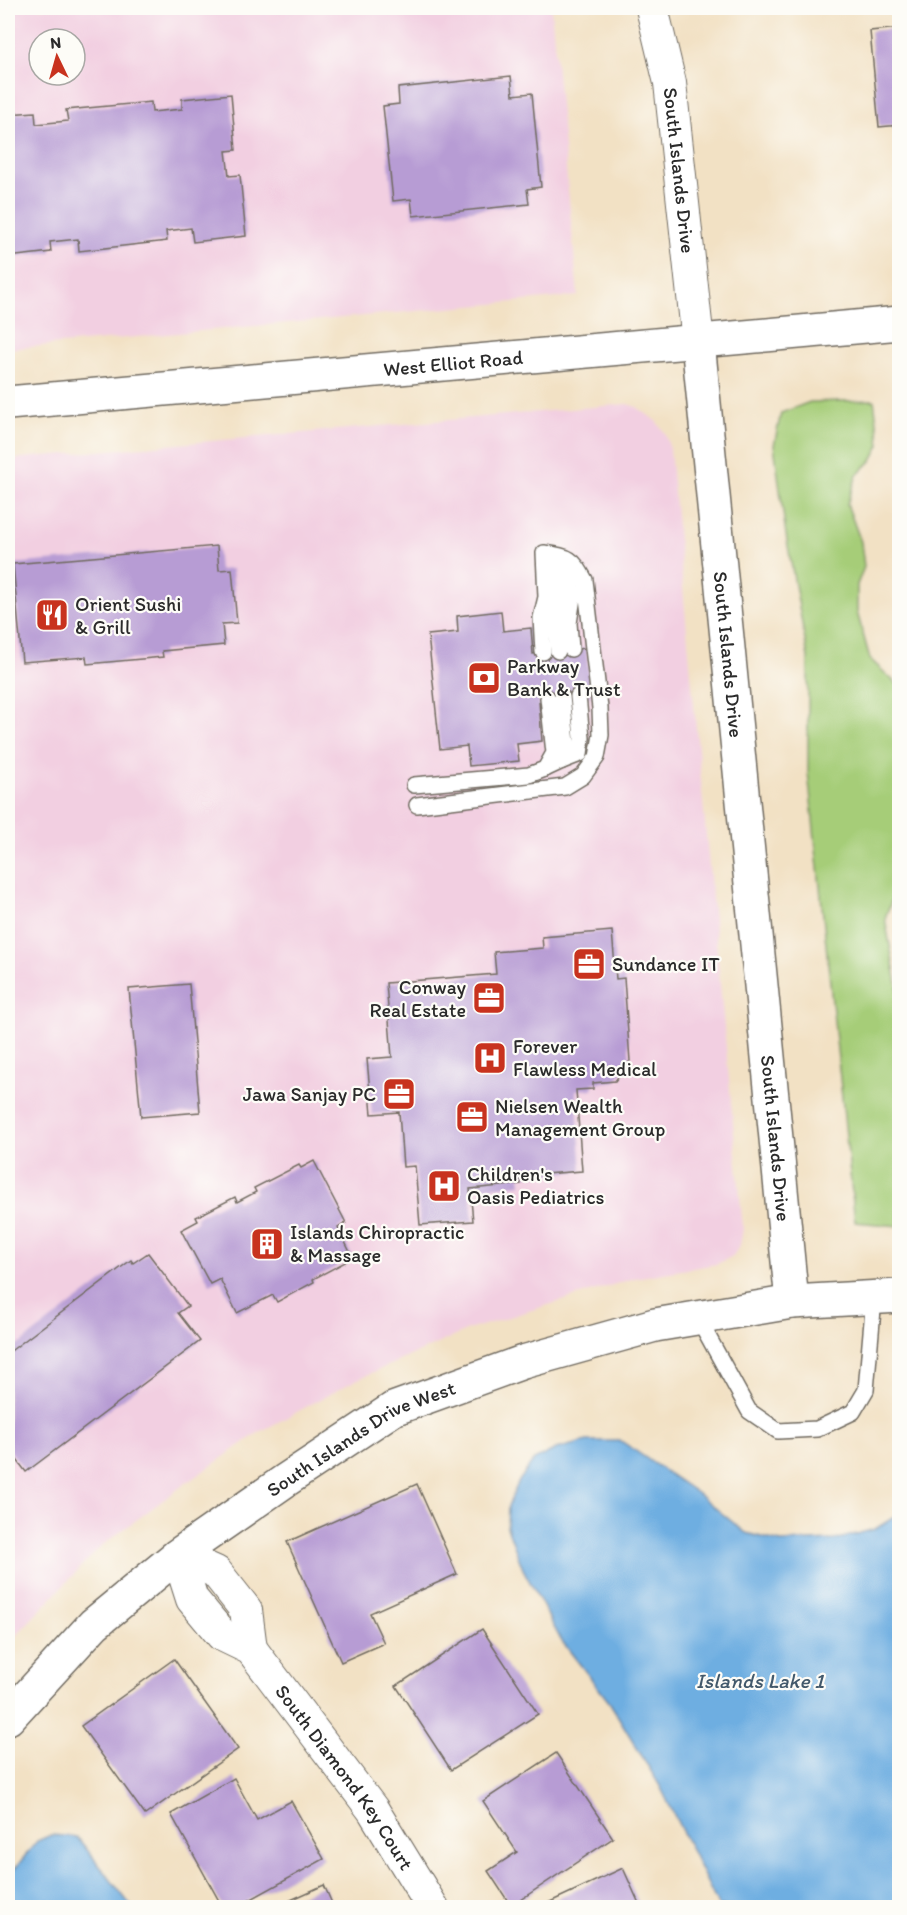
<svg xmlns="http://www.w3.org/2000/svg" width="907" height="1915" viewBox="0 0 907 1915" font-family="Itim,sans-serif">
	<rect width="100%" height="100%" fill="#fdfcf7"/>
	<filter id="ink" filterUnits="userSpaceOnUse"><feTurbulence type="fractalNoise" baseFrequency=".0167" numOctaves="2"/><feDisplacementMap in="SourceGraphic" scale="12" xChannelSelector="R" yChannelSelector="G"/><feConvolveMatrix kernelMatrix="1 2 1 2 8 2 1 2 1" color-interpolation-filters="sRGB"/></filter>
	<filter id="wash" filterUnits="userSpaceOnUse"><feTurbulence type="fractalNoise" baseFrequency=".008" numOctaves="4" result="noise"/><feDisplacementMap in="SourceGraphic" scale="24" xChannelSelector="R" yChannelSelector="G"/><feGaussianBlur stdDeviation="1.35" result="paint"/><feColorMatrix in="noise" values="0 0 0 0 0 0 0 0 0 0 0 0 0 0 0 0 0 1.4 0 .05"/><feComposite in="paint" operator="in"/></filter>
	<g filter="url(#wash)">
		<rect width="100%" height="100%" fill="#f2e1c4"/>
		<g fill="#f2cfe1" fill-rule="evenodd">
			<path d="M8,8H551L578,296L8,349ZM39,39H75V75H39Z"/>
			<path d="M627,404L637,407L656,421L665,433L670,450L743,1229L740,1245L733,1256L717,1264L635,1278L468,1330L356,1380L258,1433L182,1486L100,1547L8,1644V461L22,458Z"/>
		</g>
		<path fill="#a6cd78" stroke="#687c52" stroke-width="1.5" d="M874,400L880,445L872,460L857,475L847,504L861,542L864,567L857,585V612L870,659L899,686V880L885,918L900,1001L899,1226L855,1222L808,772V657L786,535L774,445L781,413L810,402Z"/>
		<g fill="#6eaee1" stroke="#4c6c86" stroke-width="1.5">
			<path d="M587,1441H621L697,1493L746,1533L781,1542L835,1540L875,1529L899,1514V1907H719L660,1786L610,1703L561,1640L523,1569L507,1527L508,1506L519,1481L534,1460L556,1449Z"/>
			<path d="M51,1835L77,1837L132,1907H8V1877L37,1841Z"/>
		</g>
		<g id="blocks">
			<g fill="#b79cd4">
				<path d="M900,28V125L879,127L870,31Z"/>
				<path d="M511,76L513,95L532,93L541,187L527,189L529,204L413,216L411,199L393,201L383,106L399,104L398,88Z"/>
				<path d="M231,94L236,150L226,151L229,176L240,175L246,236L193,242L191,228L166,231L167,241L79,251L78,239L50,242L51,252L8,257V202L12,201L8,166V114L35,112L36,124L68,121L66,110L151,102L152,112L182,109V99Z"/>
				<path d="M217,546L219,570L232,569L237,623L222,624L224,645L162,651L163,657L87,664L86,657L22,662L13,564Z"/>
				<path d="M501,611L503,631L531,628L533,654L586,648L591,696L539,702L542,741L517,744L519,761L469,766L467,746L440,749L428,635L458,632L457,616Z"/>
				<path d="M612,931L616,979L624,978L630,1061L615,1081L593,1083V1089L576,1090L582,1171L520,1176L521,1184L470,1189L473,1221L420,1225L415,1166L403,1167L399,1112L372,1114L367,1059L392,1057L386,983L496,974L494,952L543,948L542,937Z"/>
				<path d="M189,984L200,1112L141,1117L129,989Z"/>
				<path d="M314,1161L346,1223L338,1228L353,1258L313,1279L314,1282L277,1302L273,1295L237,1313L220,1279L210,1284L181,1230L198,1221L196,1217L235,1197L237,1202L256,1192L254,1188L299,1165L301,1168Z"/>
				<path d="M148,1253L188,1306L178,1313L200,1341L26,1472L8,1448V1353L131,1260L133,1263Z"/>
				<path d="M417,1484L457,1574L370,1613L384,1643L341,1662L287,1542Z"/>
				<path d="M482,1629L538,1714L451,1770L396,1686Z"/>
				<path d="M174,1659L238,1749L145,1815L81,1726Z"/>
				<path d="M556,1753L613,1838L511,1906L488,1871L517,1852L483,1801Z"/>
				<path d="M234,1778L257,1820L291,1801L324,1859L235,1908H223L171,1814Z"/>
				<path d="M623,1868L641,1908H537Z"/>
				<path d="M324,1885L334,1908H273Z"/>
			</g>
		</g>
	</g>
	<g filter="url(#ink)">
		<use href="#blocks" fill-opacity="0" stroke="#716b61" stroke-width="1.5"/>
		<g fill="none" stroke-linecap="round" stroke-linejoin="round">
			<g stroke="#716b61" stroke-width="18">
				<g id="service">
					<path d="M554,555L559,600L555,621L558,651"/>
					<path d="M567,559L573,597L569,623L571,649"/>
					<path d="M562,761L580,754L582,738L578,696"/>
					<path d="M545,769L562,761L568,752L562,697"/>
					<path d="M414,785L529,775L545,769L554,753L548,698"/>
					<path d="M417,805L565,787L583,776L597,757L601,735L600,708L585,580C572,557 570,557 544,553L546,597L541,618L543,652"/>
					<path d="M698,1318L749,1411L778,1431L817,1429L853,1412L866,1390L874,1298"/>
				</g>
			</g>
			<g stroke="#716b61" stroke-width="34">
				<g id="minor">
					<path id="s1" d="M652,8L670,83L698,342"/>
					<path id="s2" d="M178,1555L192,1599L222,1635L251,1649L373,1810L433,1908"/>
					<path d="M178,1555L216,1572L246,1610L251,1649"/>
				</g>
			</g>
			<g stroke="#716b61" stroke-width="36">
				<g id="tertiary">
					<path id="s3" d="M698,342L792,1302"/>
					<path id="s4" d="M8,1718L94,1624L178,1555L286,1480L393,1409L523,1362L655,1325L792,1302L900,1296"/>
				</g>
			</g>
			<g stroke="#716b61" stroke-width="36">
				<g id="secondary">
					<path id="s5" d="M8,403L900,323"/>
				</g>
			</g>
			<use href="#service" stroke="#fff" stroke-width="15"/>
			<use href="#minor" stroke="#fff" stroke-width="32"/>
			<use href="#tertiary" stroke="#fff" stroke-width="33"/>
			<use href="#secondary" stroke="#fff" stroke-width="33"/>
		</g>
	</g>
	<defs>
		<g id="restaurant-square" transform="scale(1.725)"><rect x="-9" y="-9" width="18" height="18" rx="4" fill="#c8321e" stroke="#fdfcf7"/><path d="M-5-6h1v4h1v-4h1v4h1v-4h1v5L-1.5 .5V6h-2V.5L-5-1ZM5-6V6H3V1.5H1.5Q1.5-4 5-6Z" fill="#fff"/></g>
		<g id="bank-square" transform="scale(1.725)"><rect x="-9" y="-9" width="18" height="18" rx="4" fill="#c8321e" stroke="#fdfcf7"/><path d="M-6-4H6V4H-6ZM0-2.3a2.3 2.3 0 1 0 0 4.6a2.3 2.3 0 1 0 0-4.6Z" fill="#fff"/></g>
		<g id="office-square" transform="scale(1.725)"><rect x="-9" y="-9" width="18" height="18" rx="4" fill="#c8321e" stroke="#fdfcf7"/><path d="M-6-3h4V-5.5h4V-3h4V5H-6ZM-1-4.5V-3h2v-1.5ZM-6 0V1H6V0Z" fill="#fff"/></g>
		<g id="hospital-square" transform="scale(1.725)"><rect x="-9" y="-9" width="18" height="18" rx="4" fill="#c8321e" stroke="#fdfcf7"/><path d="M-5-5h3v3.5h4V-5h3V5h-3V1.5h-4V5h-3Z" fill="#fff"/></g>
		<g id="building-square" transform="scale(1.725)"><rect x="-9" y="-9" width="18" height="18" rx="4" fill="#c8321e" stroke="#fdfcf7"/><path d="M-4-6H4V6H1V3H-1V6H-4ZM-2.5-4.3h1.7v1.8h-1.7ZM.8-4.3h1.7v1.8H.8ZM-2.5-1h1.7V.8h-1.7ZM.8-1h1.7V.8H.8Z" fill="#fff"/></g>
	</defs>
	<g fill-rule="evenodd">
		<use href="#restaurant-square" x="52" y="615"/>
		<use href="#bank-square" x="484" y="678"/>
		<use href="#office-square" x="589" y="964"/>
		<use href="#office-square" x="489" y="998"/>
		<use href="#hospital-square" x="490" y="1058"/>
		<use href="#office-square" x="399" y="1094"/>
		<use href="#office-square" x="472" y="1117"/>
		<use href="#hospital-square" x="444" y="1186"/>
		<use href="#building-square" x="267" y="1244"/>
	</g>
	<g text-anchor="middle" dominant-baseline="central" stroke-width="4.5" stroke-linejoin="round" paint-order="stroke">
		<g font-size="20" fill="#2b2b2b" stroke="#fdfcf7">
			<text stroke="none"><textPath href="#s1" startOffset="165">South Islands Drive</textPath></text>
			<text stroke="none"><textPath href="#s5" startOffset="447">West Elliot Road</textPath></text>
			<text stroke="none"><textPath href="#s3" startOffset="314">South Islands Drive</textPath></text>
			<text stroke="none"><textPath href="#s3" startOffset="800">South Islands Drive</textPath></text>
			<text stroke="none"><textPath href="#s4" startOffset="454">South Islands Drive West</textPath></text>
			<text stroke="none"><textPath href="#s2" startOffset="284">South Diamond Key Court</textPath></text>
		</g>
		<g font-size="20" fill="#2b2b2b" stroke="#fdfcf7" text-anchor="start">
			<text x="75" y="604">Orient Sushi<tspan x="75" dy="23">&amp; Grill</tspan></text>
			<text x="507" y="666">Parkway<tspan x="507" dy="23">Bank &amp; Trust</tspan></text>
			<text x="612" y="964">Sundance IT</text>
			<text x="466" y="987" text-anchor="end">Conway<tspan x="466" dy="23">Real Estate</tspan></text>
			<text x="513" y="1046">Forever<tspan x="513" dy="23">Flawless Medical</tspan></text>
			<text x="376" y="1094" text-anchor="end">Jawa Sanjay PC</text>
			<text x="495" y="1106">Nielsen Wealth<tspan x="495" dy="23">Management Group</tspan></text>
			<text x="467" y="1174">Children's<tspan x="467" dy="23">Oasis Pediatrics</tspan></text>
			<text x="290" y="1232">Islands Chiropractic<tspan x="290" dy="23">&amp; Massage</tspan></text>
		</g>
		<g font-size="21" font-style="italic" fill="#42596b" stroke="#fdfcf7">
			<text x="760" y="1680">Islands Lake 1</text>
		</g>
	</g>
	<rect width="907" height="1915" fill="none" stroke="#fdfcf7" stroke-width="30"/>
	<g transform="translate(57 57) rotate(355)"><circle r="28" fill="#fdfcf7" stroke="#a9a8a5" stroke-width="1.5"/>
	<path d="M0-4.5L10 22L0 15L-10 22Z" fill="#c8321e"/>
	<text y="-9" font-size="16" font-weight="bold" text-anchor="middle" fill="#2b2b2b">N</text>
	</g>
</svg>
